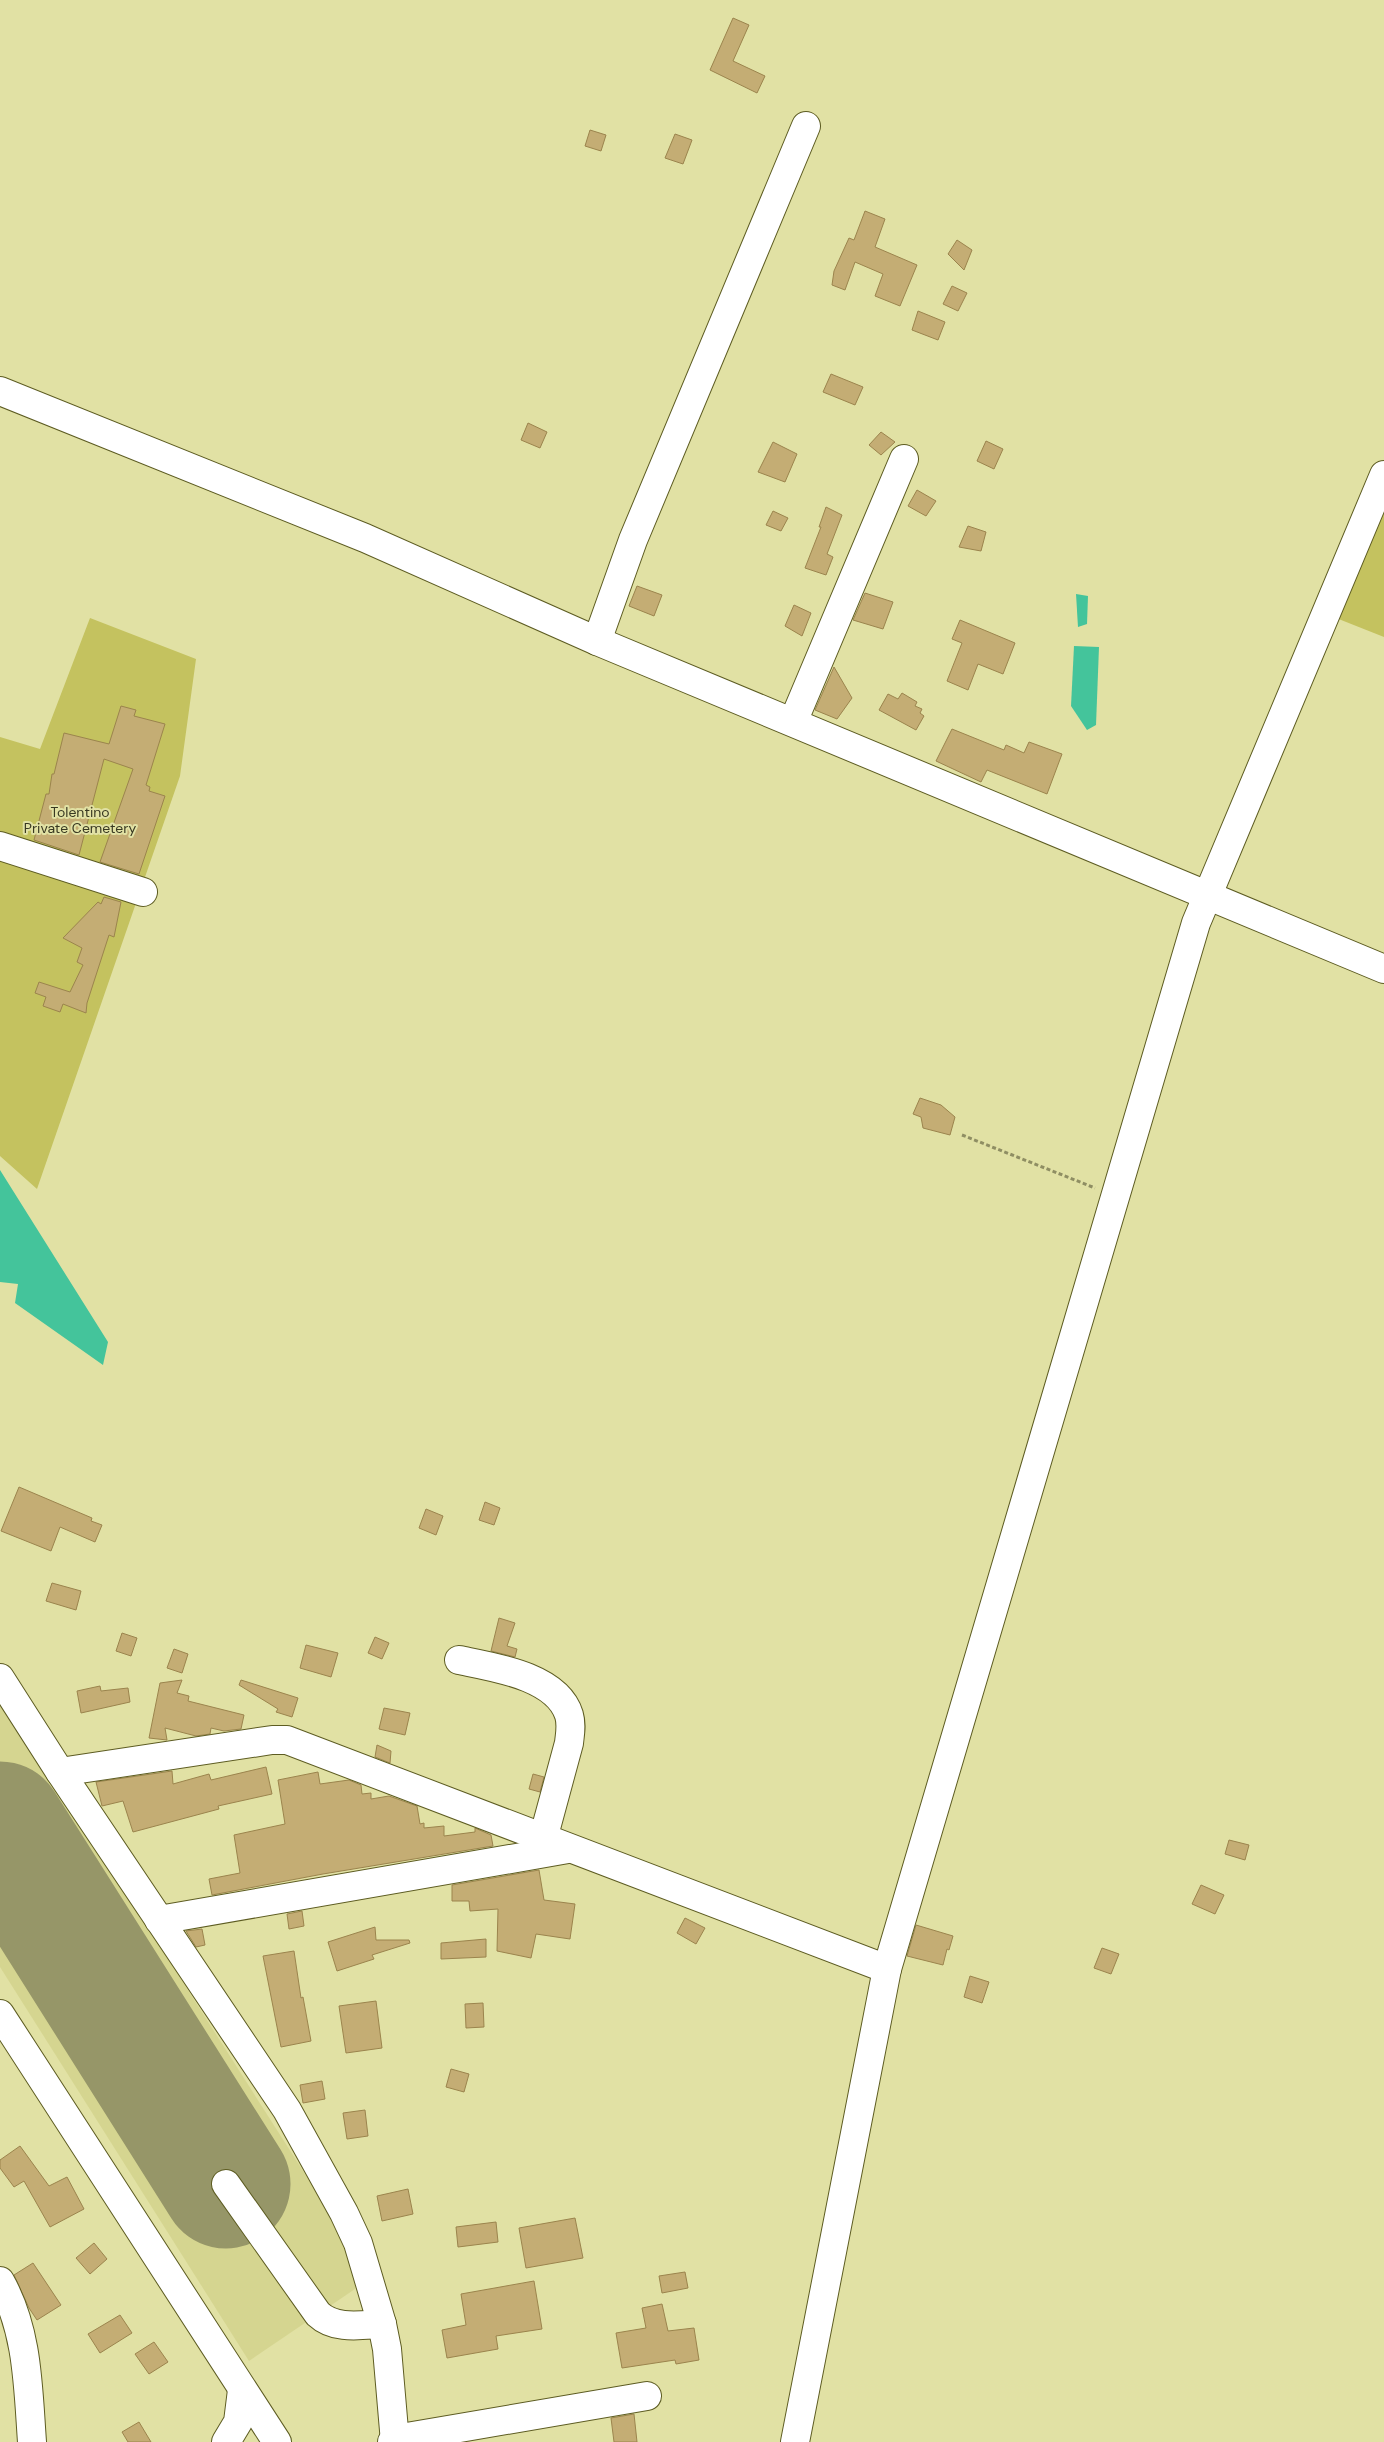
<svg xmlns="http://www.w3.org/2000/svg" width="1384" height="2442" viewBox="0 0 1384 2442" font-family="'DM Sans',sans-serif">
	<rect width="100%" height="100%" fill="#e1e1a4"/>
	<path fill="#d5d590" d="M0,1695L319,2196L358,2267L359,2277L355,2289L249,2361L0,1967Z"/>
	<g fill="#c4c25f">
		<path d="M1384,491V637L1331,616Z"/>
		<path d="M90,618L196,659L180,776L37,1189L0,1156V737L40,749Z"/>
	</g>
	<g fill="#44c49b">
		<path d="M1076,594L1088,596L1087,624L1078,627Z"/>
		<path d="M1074,646L1099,647L1096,725L1087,730L1071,706Z"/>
		<path d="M0,1170L108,1342L103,1365L15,1303L18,1284L0,1282Z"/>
	</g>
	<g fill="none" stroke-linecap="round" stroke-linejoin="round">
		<path stroke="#969668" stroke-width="129" d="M0,1826L226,2184"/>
	</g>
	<g fill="#c4ad74" stroke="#9b844d">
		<path d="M733,18L749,25L733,61L765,76L757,93L710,70Z"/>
		<path d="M590,130L606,135L601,151L585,146Z"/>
		<path d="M675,134L692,140L683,164L665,158Z"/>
		<path d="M865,211L885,219L875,247L917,265L900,306L875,296L883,274L855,262L845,290L832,285L834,271L849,238L854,240Z"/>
		<path d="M957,240L972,250L964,270L948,254Z"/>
		<path d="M952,286L967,293L958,311L943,304Z"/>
		<path d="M918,311L945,322L938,340L912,330Z"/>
		<path d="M831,374L863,387L855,405L823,392Z"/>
		<path d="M528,423L547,432L540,448L521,440Z"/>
		<path d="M881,432L895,442L881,455L869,445Z"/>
		<path d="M986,441L1003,449L994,469L977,461Z"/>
		<path d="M773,442L797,454L785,482L758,472Z"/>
		<path d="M917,490L936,501L926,516L908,506Z"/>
		<path d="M826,507L842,515L827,554L833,557L826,575L805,568L821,527H819Z"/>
		<path d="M773,511L788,518L781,531L766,525Z"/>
		<path d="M968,526L986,532L981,551L959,547Z"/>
		<path d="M637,586L662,595L654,616L629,606Z"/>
		<path d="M865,593L893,602L883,629L853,620Z"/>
		<path d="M794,605L811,613L802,636L785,626Z"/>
		<path d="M960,620L1015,643L1003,674L978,664L968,690L947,681L962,643L952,639Z"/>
		<path d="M834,667L852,698L837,719L815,710Z"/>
		<path d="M902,693L917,702L915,706L922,709L920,713L924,716L916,730L879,710L888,694L898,699Z"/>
		<path d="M121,706L136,710L134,716L165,724L146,785L150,787L149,791L165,796L139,874L100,862L133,769L104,759L79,855L34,840L46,794H49L52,774H54L64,733L109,744Z"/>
		<path d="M952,729L1004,750L1006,745L1024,753L1029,742L1062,754L1047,794L987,770L981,782L936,761Z"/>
		<path d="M104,897L121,902L114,937L109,935L87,1003L86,1013L63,1004L60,1012L43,1006L46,997L35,993L39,982L70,992L83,965L77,962L82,948L63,938L98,902L101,904Z"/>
		<path d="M920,1098L941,1105L955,1117L950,1135L923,1128L921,1117L913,1114Z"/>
		<path d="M19,1487L92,1518L91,1521L102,1525L95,1542L60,1527L51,1551L1,1531Z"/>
		<path d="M485,1502L500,1508L494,1525L479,1520Z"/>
		<path d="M426,1509L443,1516L436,1535L419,1528Z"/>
		<path d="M52,1583L81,1591L76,1610L46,1601Z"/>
		<path d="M499,1618L515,1623L507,1646L517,1649L515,1657L491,1651Z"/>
		<path d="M122,1633L137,1638L131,1656L116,1651Z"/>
		<path d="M375,1637L389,1643L382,1659L368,1653Z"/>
		<path d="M306,1645L338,1653L331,1677L300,1668Z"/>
		<path d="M174,1649L188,1654L182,1673L167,1668Z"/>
		<path d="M182,1680L177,1693L189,1696L188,1701L244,1715L241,1729L224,1731L211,1728L210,1734L196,1736L165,1728L167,1740L149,1738L160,1683Z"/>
		<path d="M241,1680L298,1698L292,1717L276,1712L278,1709L239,1685Z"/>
		<path d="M100,1686L101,1691L128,1688L130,1702L81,1713L77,1691Z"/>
		<path d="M384,1708L410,1713L405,1735L379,1729Z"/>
		<path d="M377,1745L391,1751L390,1763L375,1757Z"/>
		<path d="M266,1767L272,1794L218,1806L219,1809L133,1832L123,1801L102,1806L96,1782L172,1771L173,1784L209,1774L211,1780Z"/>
		<path d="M318,1772L320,1784L349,1780L361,1785L362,1794L371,1793V1799L389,1796L417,1806L420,1824L424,1823V1828L444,1826V1836L475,1832V1828L491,1835L493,1846L323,1874L212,1895L209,1879L240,1873L234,1835L285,1824L278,1780Z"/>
		<path d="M533,1774L544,1777L540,1792L529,1789Z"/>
		<path d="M1229,1840L1249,1845L1245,1860L1225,1854Z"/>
		<path d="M539,1870L544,1900L575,1904L570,1939L536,1934L531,1958L497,1951L498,1909L470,1911L469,1901H452V1885Z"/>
		<path d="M1201,1885L1224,1895L1215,1914L1192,1904Z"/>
		<path d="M302,1911L304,1926L289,1929L287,1914Z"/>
		<path d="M685,1918L705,1928L696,1944L677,1933Z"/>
		<path d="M916,1925L953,1936L949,1950L947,1949L943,1965L907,1956Z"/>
		<path d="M375,1927L376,1940H409L410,1943L372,1955L374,1959L337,1971L328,1942Z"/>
		<path d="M202,1929L205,1945L196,1947L186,1931Z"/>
		<path d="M486,1939V1957L441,1959V1943Z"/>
		<path d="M1102,1948L1119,1954L1111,1974L1094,1968Z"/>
		<path d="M294,1951L301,1998L303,1997L311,2041L281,2047L263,1956Z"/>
		<path d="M970,1976L989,1982L982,2003L964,1997Z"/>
		<path d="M376,2001L382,2048L346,2053L339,2006Z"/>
		<path d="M483,2003L484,2027L466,2028L465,2004Z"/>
		<path d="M451,2069L469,2074L464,2092L446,2087Z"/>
		<path d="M322,2081L325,2099L303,2103L300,2085Z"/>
		<path d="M365,2110L368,2136L347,2139L343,2113Z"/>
		<path d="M20,2146L49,2186L67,2177L84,2209L50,2227L24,2181L14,2187L0,2168V2160Z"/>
		<path d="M408,2189L413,2214L382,2221L377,2196Z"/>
		<path d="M575,2218L583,2258L526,2268L519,2228Z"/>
		<path d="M496,2222L498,2242L458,2247L456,2227Z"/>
		<path d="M94,2243L107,2259L90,2274L76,2258Z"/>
		<path d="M33,2263L61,2305L37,2320L29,2308L14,2275Z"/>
		<path d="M685,2272L688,2288L662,2293L659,2276Z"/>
		<path d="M534,2281L542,2329L496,2336L498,2349L447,2358L442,2330L466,2325L461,2294Z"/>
		<path d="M662,2304L668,2331L694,2328L699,2360L676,2364L675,2360L622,2368L616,2333L646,2328L642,2308Z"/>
		<path d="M120,2315L132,2333L100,2353L88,2334Z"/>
		<path d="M154,2342L168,2362L149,2374L135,2354Z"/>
		<path d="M634,2414L637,2442H614L611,2418Z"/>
		<path d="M139,2422L151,2442H128L122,2432Z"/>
	</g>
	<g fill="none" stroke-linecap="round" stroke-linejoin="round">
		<g stroke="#5d5c22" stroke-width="30">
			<g id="minor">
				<path d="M0,391L365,538L597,641L1384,969"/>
				<path d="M597,641L633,540L806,126"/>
				<path d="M793,722L904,459"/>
				<path d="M0,846L143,892"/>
				<path d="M459,1660C493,1667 557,1676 569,1715C572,1725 570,1733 569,1743L543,1839"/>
				<path d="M0,1678L60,1772L287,2110L344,2213L358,2243L382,2324L387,2349L395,2442"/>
				<path d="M60,1772L272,1740H287L887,1969"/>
				<path d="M159,1920L568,1849"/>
				<path d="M0,2014L277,2442"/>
				<path d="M226,2184L318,2314C335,2330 361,2325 382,2324"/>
				<path d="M0,2281C28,2330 28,2387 32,2442"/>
				<path d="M226,2442L238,2422L242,2390"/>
				<path d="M392,2442L395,2439L647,2396"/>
				<path d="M795,2442L887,1969L1196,923L1384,475"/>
			</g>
		</g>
		<path stroke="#8f8e63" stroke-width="3" stroke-dasharray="4 2.5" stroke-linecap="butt" d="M962,1135L1095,1188"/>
		<use href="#minor" stroke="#fff" stroke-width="28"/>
	</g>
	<g text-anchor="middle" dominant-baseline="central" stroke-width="4" stroke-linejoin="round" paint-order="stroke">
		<g font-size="14" fill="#383821" stroke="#e1e1a4">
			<text x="80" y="812">Tolentino<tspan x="80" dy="16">Private Cemetery</tspan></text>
		</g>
	</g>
</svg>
